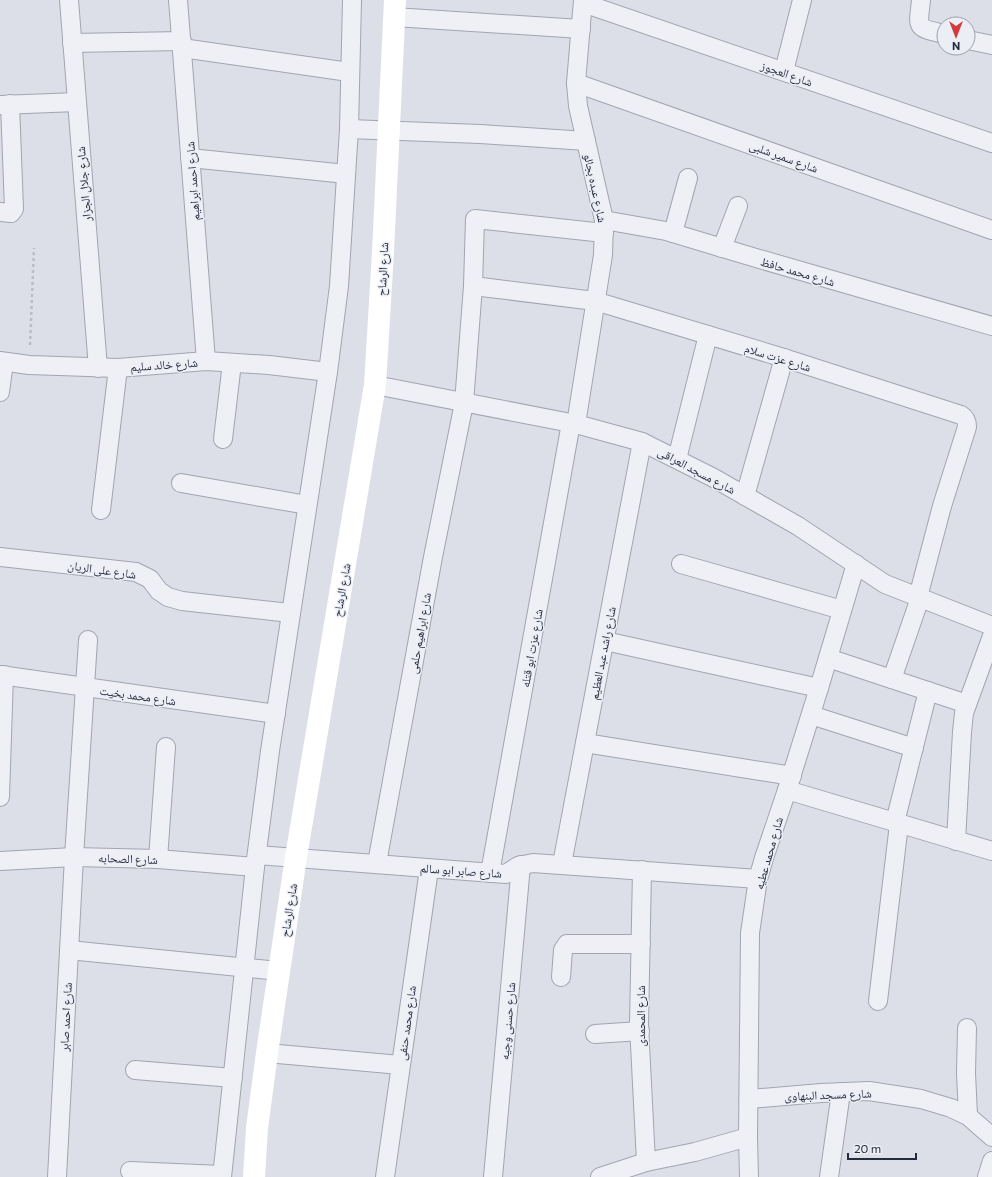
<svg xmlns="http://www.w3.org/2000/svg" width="992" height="1177" viewBox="0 0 992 1177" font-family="Commissioner,'Noto Naskh Arabic',sans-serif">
	<rect width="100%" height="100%" fill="#dcdfe7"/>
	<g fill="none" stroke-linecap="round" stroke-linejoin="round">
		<g stroke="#a1a5b1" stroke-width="20">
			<g id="street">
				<path d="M69,0L98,368"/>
				<path d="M178,0L206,361"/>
				<path d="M921,0C918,29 915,27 944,34"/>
				<path d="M583,3L992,143"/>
				<path d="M394,17L581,29"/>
				<path d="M968,40L992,45"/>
				<path d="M72,43L182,41"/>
				<path d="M182,48L349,72"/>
				<path d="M784,71L802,0"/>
				<path d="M576,83L992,230"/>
				<path d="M0,105L77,102"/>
				<path d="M349,129L480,134L586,141"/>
				<path d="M190,158L346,174"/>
				<path d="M0,212L11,213L14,209L10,104"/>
				<path d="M604,220L666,231L756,258L992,326"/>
				<path d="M673,233L688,178"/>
				<path d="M722,248L738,206"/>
				<path d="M473,286L595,301L784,358L961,415C966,418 967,421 967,427L942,506L918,597"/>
				<path d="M0,361L29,365L118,368L206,361L269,365L328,372"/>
				<path d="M375,385L576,424L642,442L712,477L798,526L885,584L992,626"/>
				<path d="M0,392L4,362"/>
				<path d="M576,424L603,255L604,220L578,106L576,83L583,0"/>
				<path d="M223,439L232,363"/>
				<path d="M677,459L708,335"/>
				<path d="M181,483L307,505"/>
				<path d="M745,496L784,358"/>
				<path d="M101,510L118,368"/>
				<path d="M0,557L136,572L150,579L159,591L168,597L182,601L290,613"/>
				<path d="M681,564L842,610"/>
				<path d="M605,641L819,688"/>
				<path d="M828,658L967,704"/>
				<path d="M0,675L276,714"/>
				<path d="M892,679L920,598"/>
				<path d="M811,715L914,748"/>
				<path d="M585,743L792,776"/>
				<path d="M787,790L992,851"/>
				<path d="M0,797L4,675"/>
				<path d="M895,822L928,691"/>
				<path d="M956,841L962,732L964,713L992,636"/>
				<path d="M257,855L506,874L518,866L533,863L758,879"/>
				<path d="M158,859L166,747"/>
				<path d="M0,861L74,857L158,859L255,867"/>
				<path d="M377,863L433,557L464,403L473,286L475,219L604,233"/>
				<path d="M562,864L642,442"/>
				<path d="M642,870L639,1025L646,1162"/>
				<path d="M490,873L571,423"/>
				<path d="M69,950L279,971"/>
				<path d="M561,977L563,950L567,944H641"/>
				<path d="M878,1001L899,824"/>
				<path d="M967,1028L966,1073L968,1116"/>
				<path d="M595,1034L640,1031"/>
				<path d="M267,1053L400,1065"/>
				<path d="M135,1070L233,1078"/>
				<path d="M749,1099L821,1093L869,1091L921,1099L951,1108L968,1116L992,1137"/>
				<path d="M130,1171L222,1175"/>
				<path d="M57,1177L74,857L88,640"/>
				<path d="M222,1177L255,867L270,751L328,372L339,286L349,129L352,0"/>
				<path d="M385,1177L429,869"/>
				<path d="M493,1177L521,865"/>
				<path d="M600,1177L646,1162L695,1152L748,1137"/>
				<path d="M749,1177L748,1137L750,933L758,879L764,858L787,790L819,688L856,564"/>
				<path d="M829,1177L841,1092"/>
				<path d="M987,1177L992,1161"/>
			</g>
		</g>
		<path stroke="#babdc5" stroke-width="2.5" stroke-dasharray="3 3" stroke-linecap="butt" d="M30,345L34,248"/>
		<use href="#street" stroke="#eff0f5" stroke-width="18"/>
		<path stroke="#fff" stroke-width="22" d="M254,1177L257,1128L267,1053L296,857L375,385L383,252L395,0"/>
	</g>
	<g text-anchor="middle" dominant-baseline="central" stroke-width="3" stroke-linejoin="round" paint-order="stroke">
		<g font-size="12" fill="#252b3e" stroke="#eceef5">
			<text transform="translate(787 73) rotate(19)">شارع العجوز</text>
			<text transform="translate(784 156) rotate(20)">شارع سمير شلبى</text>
			<text transform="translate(192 181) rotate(-94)">شارع احمد ابراهيم</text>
			<text transform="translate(83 184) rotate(-95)">شارع جلال الجزار</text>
			<text transform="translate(596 188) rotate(78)">شارع عبده بجالو</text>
			<text transform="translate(382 269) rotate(-87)">شارع الرشاح</text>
			<text transform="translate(798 271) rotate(16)">شارع محمد حافظ</text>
			<text transform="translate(778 357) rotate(17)">شارع عزت سلام</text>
			<text transform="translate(164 364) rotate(-4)">شارع خالد سليم</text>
			<text transform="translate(697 470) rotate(28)">شارع مسجد العراقى</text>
			<text transform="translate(102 569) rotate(8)">شارع على الريان</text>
			<text transform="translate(341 590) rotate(-80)">شارع الرشاح</text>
			<text transform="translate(419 633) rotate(-80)">شارع ابراهيم حلمى</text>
			<text transform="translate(531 648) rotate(-80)">شارع عزت ابو قتله</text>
			<text transform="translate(602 653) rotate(-79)">شارع راشد عبد العظيم</text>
			<text transform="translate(138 695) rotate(8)">شارع محمد بخيت</text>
			<text transform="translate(768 853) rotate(-74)">شارع محمد عطيه</text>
			<text transform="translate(128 858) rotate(2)">شارع الصحابه</text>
			<text transform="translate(461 870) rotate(4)">شارع صابر ابو سالم</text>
			<text transform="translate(288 910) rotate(-81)">شارع الرشاح</text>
			<text transform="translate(640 1016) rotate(-90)">شارع المحمدى</text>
			<text transform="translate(65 1017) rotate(-87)">شارع احمد صابر</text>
			<text transform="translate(507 1021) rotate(-85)">شارع حسنى وجيه</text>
			<text transform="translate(406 1023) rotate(-82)">شارع محمد حنفى</text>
			<text transform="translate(828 1094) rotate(-2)">شارع مسجد البنهاوى</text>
		</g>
	</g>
	<g transform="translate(956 36) rotate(180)"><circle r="19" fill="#eceef5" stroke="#9ca0ac"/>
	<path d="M0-3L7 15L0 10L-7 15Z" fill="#d43a3c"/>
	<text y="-6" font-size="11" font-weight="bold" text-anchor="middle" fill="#252b3e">N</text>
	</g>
	<path d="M848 1153v6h68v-6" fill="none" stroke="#252b3e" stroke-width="2"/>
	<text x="854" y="1153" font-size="12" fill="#252b3e" stroke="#eceef5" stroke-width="3" paint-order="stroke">20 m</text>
</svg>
